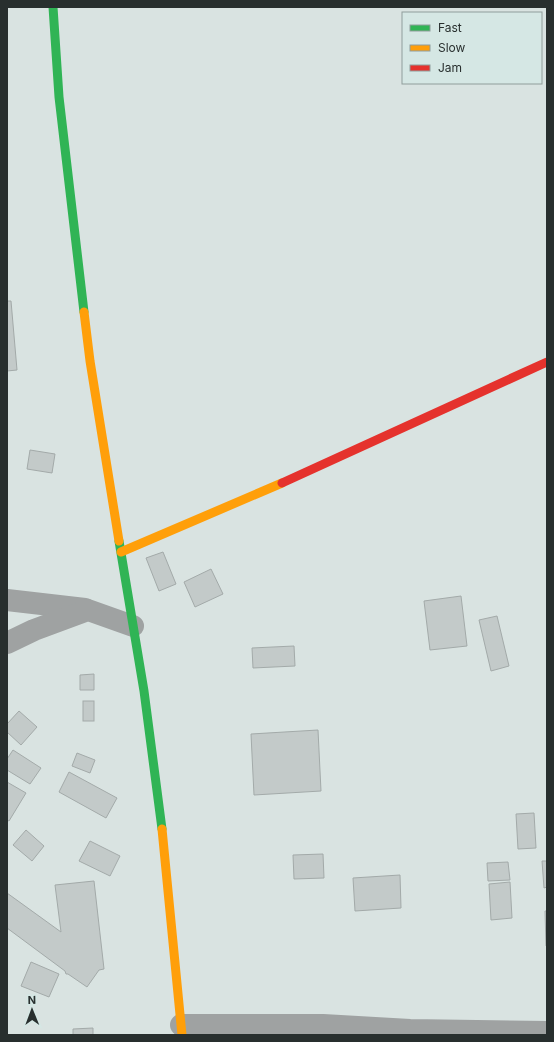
<svg xmlns="http://www.w3.org/2000/svg" width="554" height="1042" viewBox="0 0 554 1042" font-family="Inter,sans-serif">
	<rect width="100%" height="100%" fill="#d9e3e1"/>
	<g fill="#c3cac9" stroke="#a3aaa9">
		<path d="M7,301H11L17,370L7,371Z"/>
		<path d="M30,450L55,454L52,473L27,469Z"/>
		<path d="M163,552L176,584L159,591L146,558Z"/>
		<path d="M211,569L223,594L195,607L184,582Z"/>
		<path d="M461,596L467,646L430,650L424,601Z"/>
		<path d="M497,616L509,666L491,671L479,620Z"/>
		<path d="M294,646L295,666L253,668L252,648Z"/>
		<path d="M94,674V690H80V675Z"/>
		<rect x="83" y="701" width="11" height="20"/>
		<path d="M19,711L37,727L21,745L7,732V724Z"/>
		<path d="M318,730L321,791L254,795L251,734Z"/>
		<path d="M13,750L41,768L30,784L7,770V759Z"/>
		<path d="M77,753L95,760L90,773L72,766Z"/>
		<path d="M69,772L117,798L106,818L59,792Z"/>
		<path d="M7,782L26,793L9,821L7,820Z"/>
		<path d="M534,813L536,848L518,849L516,814Z"/>
		<path d="M26,830L44,846L32,861L13,845Z"/>
		<path d="M90,841L120,856L110,876L79,861Z"/>
		<path d="M323,854L324,878L294,879L293,855Z"/>
		<path d="M542,861H547V887L544,888Z"/>
		<path d="M508,862L510,880L488,881L487,863Z"/>
		<path d="M400,875L401,908L355,911L353,878Z"/>
		<path d="M94,881L104,969L99,970L87,987L68,974H66L65,971L7,928V893L61,932L55,885Z"/>
		<path d="M510,882L512,918L491,920L489,884Z"/>
		<path d="M545,911H547V946H546Z"/>
		<path d="M31,962L59,974L49,997L21,986Z"/>
		<path d="M93,1028V1035H73V1029Z"/>
	</g>
	<g fill="none" stroke-linecap="round" stroke-linejoin="round">
		<g stroke="#9fa2a2" stroke-width="22">
			<path d="M7,600L85,609"/>
			<path d="M7,643L34,630L88,610L133,626"/>
			<path d="M181,1025H323L410,1030L547,1032"/>
		</g>
		<g stroke="#30b455" stroke-width="9">
			<path d="M53,7L59,97L84,312"/>
			<path d="M119,541L144,691L162,829"/>
		</g>
		<g stroke="#ff9f0a" stroke-width="9">
			<path d="M84,312L90,361L119,541"/>
			<path d="M121,552L282,483"/>
			<path d="M162,829L182,1035"/>
		</g>
		<path stroke="#e5322d" stroke-width="9" d="M282,483L547,362"/>
	</g>
	<rect width="554" height="1042" fill="none" stroke="#282f2e" stroke-width="16"/>
	<rect x="402" y="12" width="140" height="72" fill="#d5e7e4" stroke="#909d9b"/>
	<rect x="410" y="25" width="20" height="6" fill="#30b455" stroke="#909d9b"/>
	<text x="438" y="32" font-size="12" fill="#282f2e">Fast</text>
	<rect x="410" y="45" width="20" height="6" fill="#ff9f0a" stroke="#909d9b"/>
	<text x="438" y="52" font-size="12" fill="#282f2e">Slow</text>
	<rect x="410" y="65" width="20" height="6" fill="#e5322d" stroke="#909d9b"/>
	<text x="438" y="72" font-size="12" fill="#282f2e">Jam</text>
	<g transform="translate(32 1010) rotate(359)" stroke="#d5e7e4" stroke-width="3" paint-order="stroke">
	<path d="M0-3L7 15L0 10L-7 15Z" fill="#282f2e"/>
	<text y="-6" font-size="11" font-weight="bold" text-anchor="middle" fill="#282f2e">N</text>
	</g>
</svg>
